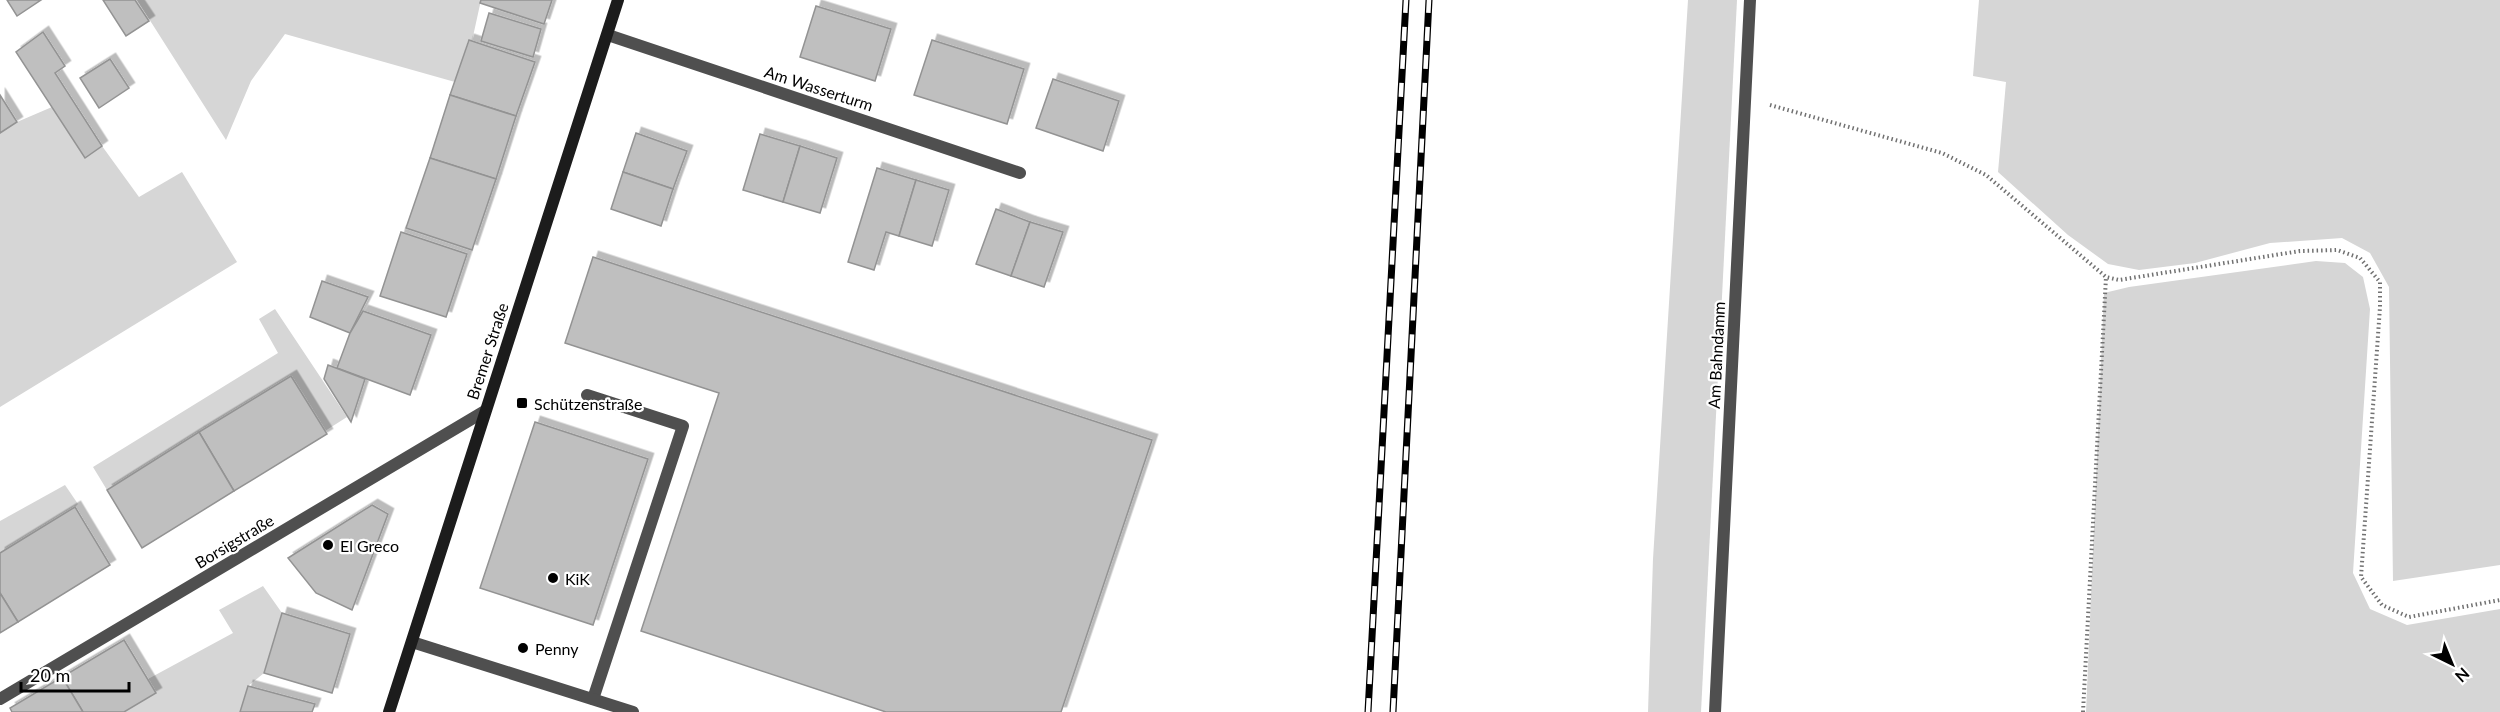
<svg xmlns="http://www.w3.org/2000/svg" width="2500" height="712" viewBox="0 0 2500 712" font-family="Lato,sans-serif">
	<defs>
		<filter id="shadow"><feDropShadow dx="5.5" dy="-5.5" stdDeviation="0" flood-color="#0004"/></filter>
	</defs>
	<rect width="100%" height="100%" fill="#fff"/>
	<g fill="#d6d6d6">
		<path d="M137,0H481L472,41H468L455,82L285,34L251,81L226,140Z"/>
		<path d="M1688,0H1737L1701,712H1648L1653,559Z"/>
		<path d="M1979,0H2500V565L2393,581L2389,287L2370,253L2342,238L2270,243L2195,263L2139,270L2108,264L2068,235L1998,172L2006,82L1973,76Z"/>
		<path d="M52,107L84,157L102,146L139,197L182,172L237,262L0,407V133L17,122Z"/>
		<path d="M2316,261L2345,263L2363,277L2370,309L2353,573L2370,609L2407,625L2500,609V712H2086L2104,293L2129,287Z"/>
		<path d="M275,309L347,417L325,431L289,378L107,490L93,467L278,353L259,319Z"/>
		<path d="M65,485L78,504L75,507L0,553V521Z"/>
		<path d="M263,586L282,613L264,673L248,686L240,712H124L156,693L148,679L233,633L219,610Z"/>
	</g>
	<g fill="#bfbfbf" stroke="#939393" stroke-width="1.5" filter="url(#shadow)">
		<path d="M7,0H41L17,16Z"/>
		<path d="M103,0H135L149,21L126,36Z"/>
		<path d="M481,0H552L544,24L480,3Z"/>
		<path d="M816,6L891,29L875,81L800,57Z"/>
		<path d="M489,13L541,29L533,57L481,41Z"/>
		<path d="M43,32L65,66L55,73L102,146L85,158L16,52Z"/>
		<path d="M469,40L535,62L516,116L450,95Z"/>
		<path d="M932,40L1024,69L1007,124L914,95Z"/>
		<path d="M110,59L129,88L99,108L80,78Z"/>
		<path d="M1053,79L1119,101L1103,151L1036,128Z"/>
		<path d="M0,95L17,122L0,133Z"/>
		<path d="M450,95L516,116L496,179L430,158Z"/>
		<path d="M636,133L687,151L673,189L623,172Z"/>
		<path d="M760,134L800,146L783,202L743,190Z"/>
		<path d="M800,146L837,158L820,213L783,202Z"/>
		<path d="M430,158L496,179L472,250L406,228Z"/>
		<path d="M877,168L916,180L899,236L886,232L874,270L848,262Z"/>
		<path d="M623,172L673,189L661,226L611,209Z"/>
		<path d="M916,180L949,190L932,246L899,236Z"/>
		<path d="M996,209L1030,222L1011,276L976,264Z"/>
		<path d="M1030,222L1063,232L1044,287L1011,276Z"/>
		<path d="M401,232L467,254L446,317L380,296Z"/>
		<path d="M593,257L1152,440L1061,712H886L641,631L719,393L565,343Z"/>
		<path d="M322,281L368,297L350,333L310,317Z"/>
		<path d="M363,311L431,335L410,395L337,368L350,333Z"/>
		<path d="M328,365L365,379L351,422L324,379Z"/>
		<path d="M291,376L327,434L234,491L199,432Z"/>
		<path d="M535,422L648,459L593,625L480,588Z"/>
		<path d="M199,432L234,491L142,548L107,490Z"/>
		<path d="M372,505L388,514L352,610L316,593L288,558Z"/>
		<path d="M75,507L110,565L18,622L0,593V553Z"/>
		<path d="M0,593L18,622L0,633Z"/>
		<path d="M282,613L350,634L332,693L264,673Z"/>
		<path d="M124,640L156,693L124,712H83L62,677Z"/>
		<path d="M62,677L83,712H12L10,708Z"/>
		<path d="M248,686L315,704L312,712H240Z"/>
	</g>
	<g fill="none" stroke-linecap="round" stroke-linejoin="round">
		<g stroke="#717171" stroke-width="4" stroke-dasharray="1.5 3" stroke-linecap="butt">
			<path d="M1770,105L1942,153L1986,175L2106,277L2119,280L2300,251L2337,250L2360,258L2380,282V307L2361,577L2382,605L2409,617L2500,600"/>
			<path d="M2083,712L2106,277"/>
		</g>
		<g stroke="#4f4f4f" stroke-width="12">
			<path d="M587,395L683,426L593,699"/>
			<path d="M412,642L633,712"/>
		</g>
		<g stroke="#4f4f4f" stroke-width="12">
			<path d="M608,35L1020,173"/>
			<path d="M0,699L485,411"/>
			<path d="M1715,712L1750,0"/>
		</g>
		<path stroke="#1c1c1c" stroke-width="12" d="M389,712L618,0"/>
		<g stroke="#000" stroke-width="7">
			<g id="rail">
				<path d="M1368,712L1406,0"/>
				<path d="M1393,712L1429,0"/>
			</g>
		</g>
		<use href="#rail" stroke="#fff" stroke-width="4.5" stroke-dasharray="14" stroke-linecap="butt"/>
	</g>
	<g fill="#000" stroke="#fff" stroke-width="2">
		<rect x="516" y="397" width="12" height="12" rx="3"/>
		<circle cx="328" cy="545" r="6"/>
		<circle cx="553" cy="578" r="6"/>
		<circle cx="523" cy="648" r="6"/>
	</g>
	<g text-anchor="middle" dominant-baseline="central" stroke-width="4.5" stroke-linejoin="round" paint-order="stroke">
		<g font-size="16" fill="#000" stroke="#fff">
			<text transform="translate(819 88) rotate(18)">Am Wasserturm</text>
			<text transform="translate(487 351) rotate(-72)">Bremer Straße</text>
			<text transform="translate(1716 355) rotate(-87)">Am Bahndamm</text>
			<text transform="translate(234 541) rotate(-31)">Borsigstraße</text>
		</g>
		<g font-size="16" fill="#000" stroke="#fff" text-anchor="start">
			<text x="534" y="403">Schützenstraße</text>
			<text x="340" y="545">El Greco</text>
			<text x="565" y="578">KiK</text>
			<text x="535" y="648">Penny</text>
		</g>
	</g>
	<g transform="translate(2452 664) rotate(137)" stroke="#ffffff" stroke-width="4.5" paint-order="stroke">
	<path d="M0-4.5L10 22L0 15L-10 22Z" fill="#000000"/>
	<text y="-9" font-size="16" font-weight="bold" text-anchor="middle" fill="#000000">N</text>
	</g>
	<path d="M21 682v9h108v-9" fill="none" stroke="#000000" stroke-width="3"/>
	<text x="30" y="682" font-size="18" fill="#000000" stroke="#ffffff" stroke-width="4.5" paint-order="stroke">20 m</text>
</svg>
